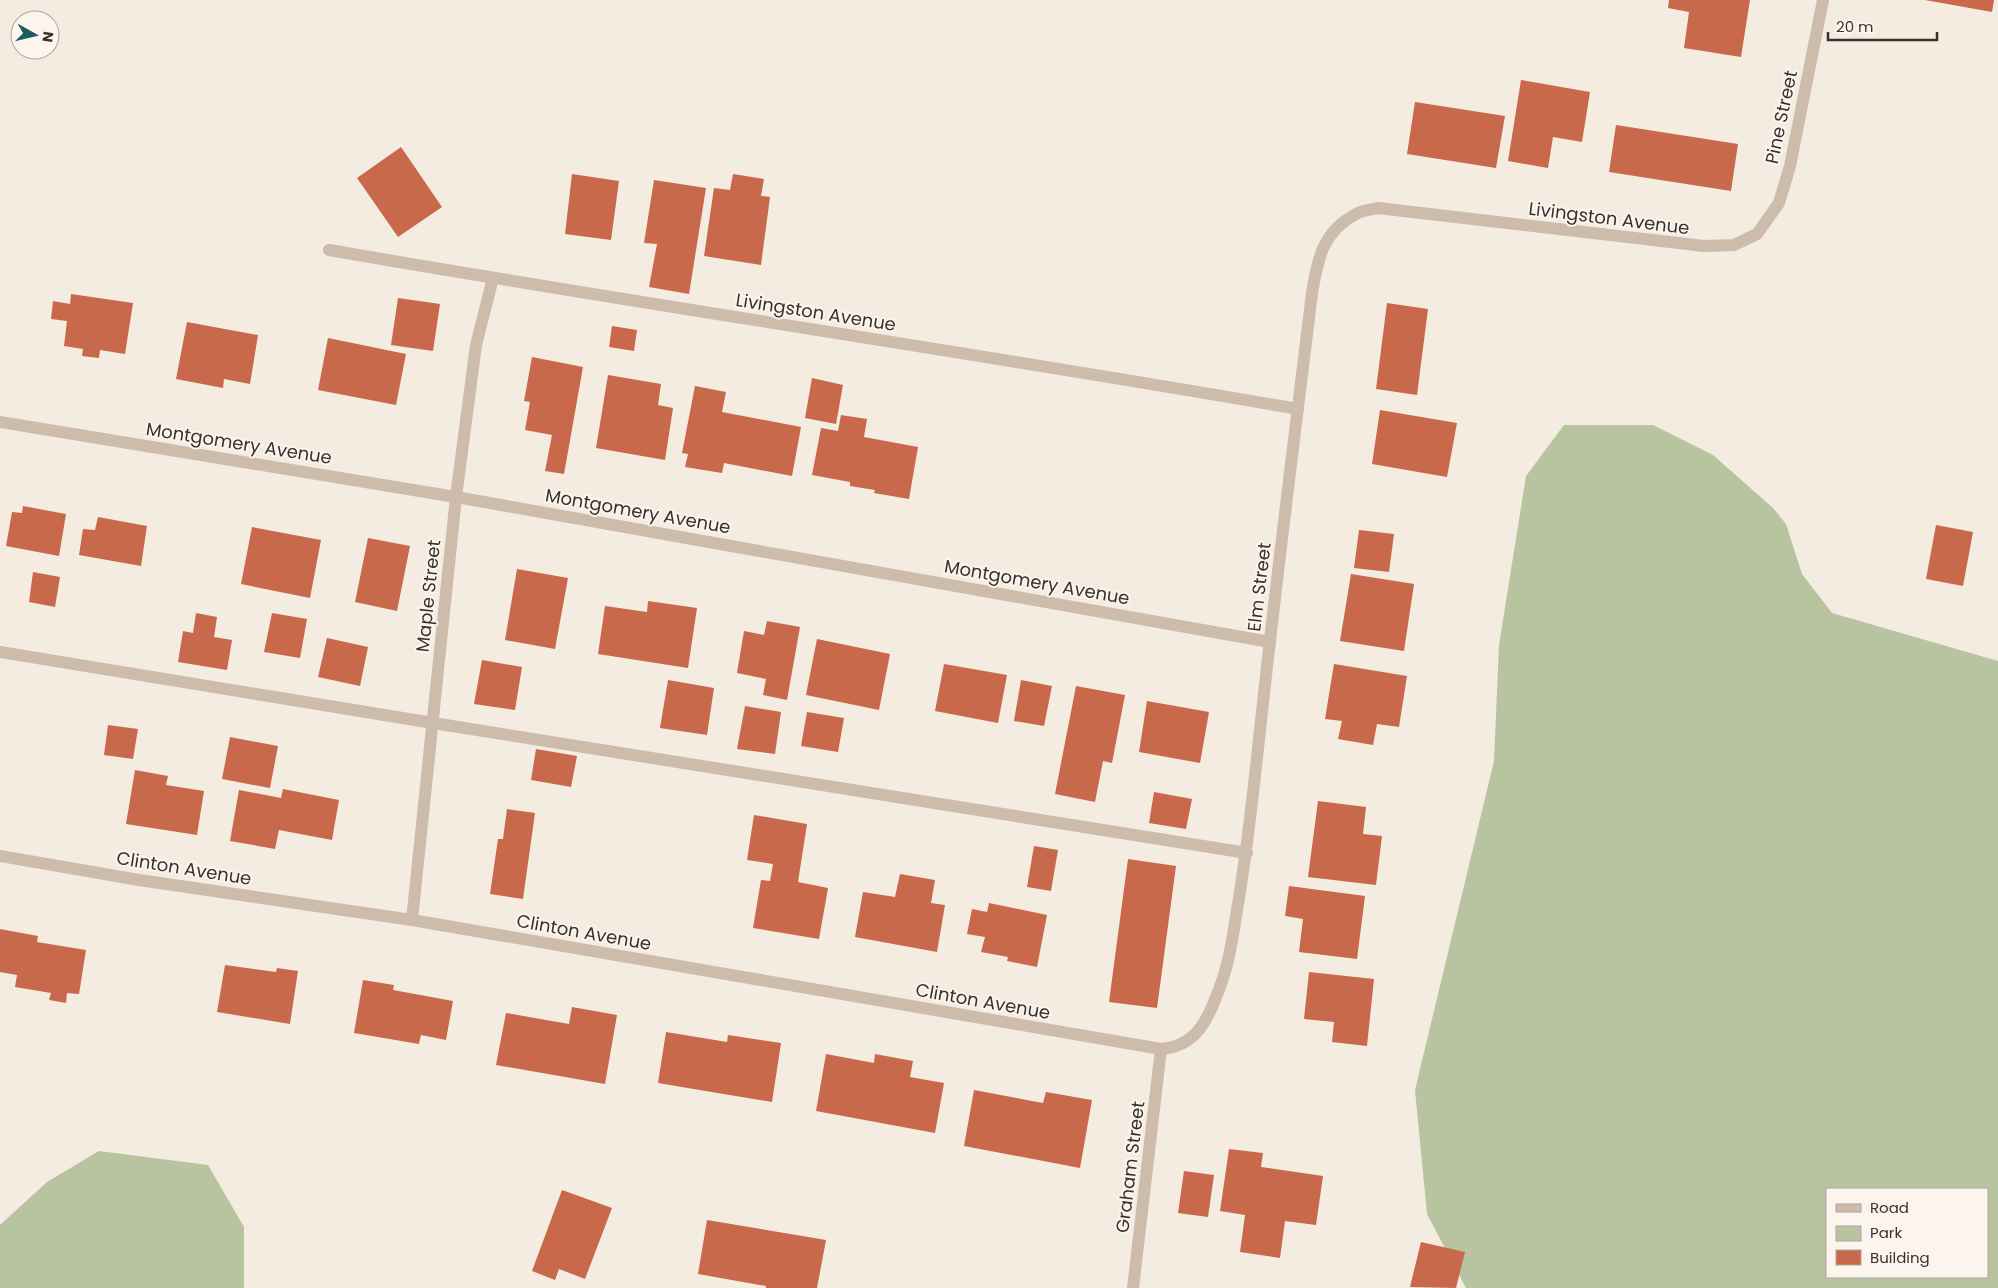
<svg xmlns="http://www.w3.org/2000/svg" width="1998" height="1288" viewBox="0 0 1998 1288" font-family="Poppins,sans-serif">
	<rect width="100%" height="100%" fill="#f4ebe1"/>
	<g fill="#b8c4a0" fill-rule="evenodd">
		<path d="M1564,425H1653L1713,455L1773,508L1786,524L1802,574L1832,613L1998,661V1288H1466L1427,1214L1415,1090L1494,761L1499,645L1526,476ZM1827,1189H1987V1277H1827Z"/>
		<path d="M99,1151L208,1165L244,1227V1288H0V1225L47,1182Z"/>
	</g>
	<g fill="#c8694b">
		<path d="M1669,0H1750L1741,57L1684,48L1689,12L1668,8Z"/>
		<path d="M1925,0H1994L1992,12Z"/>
		<path d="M1521,80L1590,92L1582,142L1553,137L1548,168L1508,161Z"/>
		<path d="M1415,102L1505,116L1496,168L1407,154Z"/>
		<path d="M1616,125L1738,144L1731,191L1609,172Z"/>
		<path d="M401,147L442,207L398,237L357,178Z"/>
		<path d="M572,174L619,181L611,240L565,234Z"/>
		<path d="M733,174L764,179L761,196L770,197L761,265L704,256L714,188L730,190Z"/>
		<path d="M654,180L706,188L689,294L649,287L657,244L644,243Z"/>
		<path d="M71,294L133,303L125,354L100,350L99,358L82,356L83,349L64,346L67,321L51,319L53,301L70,304Z"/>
		<path d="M398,298L440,304L433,351L391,345Z"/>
		<path d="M1387,303L1428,309L1417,395L1376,389Z"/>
		<path d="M187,322L258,335L250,384L224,379L223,388L176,379Z"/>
		<path d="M612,326L637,330L634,351L609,347Z"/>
		<path d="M328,338L406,354L396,405L318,390Z"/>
		<path d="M532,357L583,367L564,474L545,471L552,435L525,430L530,402L524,401Z"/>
		<path d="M608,375L661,384L658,405L673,408L665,460L596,448Z"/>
		<path d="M812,378L843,385L836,424L805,418Z"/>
		<path d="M695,386L726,392L722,412L801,427L792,476L724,463L722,473L685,467L688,454L682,453Z"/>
		<path d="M1380,410L1457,423L1447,477L1372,464Z"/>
		<path d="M841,415L867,419L864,437L918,447L909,499L874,493L875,490L850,486V482L812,475L821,428L838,431Z"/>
		<path d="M23,506L66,514L59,556L6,546L12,512L22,513Z"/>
		<path d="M98,517L147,526L141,566L79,555L83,529L95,530Z"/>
		<path d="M1936,525L1973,532L1963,586L1926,579Z"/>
		<path d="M252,527L321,540L310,598L241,584Z"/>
		<path d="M1359,530L1394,534L1389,572L1354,568Z"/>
		<path d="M368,538L410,546L397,611L355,602Z"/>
		<path d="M517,569L568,578L555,649L505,640Z"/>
		<path d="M33,572L60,577L55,607L29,602Z"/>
		<path d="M1351,574L1414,584L1404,651L1340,641Z"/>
		<path d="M648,601L697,608L688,668L598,654L605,606L647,612Z"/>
		<path d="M196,613L217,617L214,637L232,640L227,670L178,662L183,631L193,633Z"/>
		<path d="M272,613L307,619L300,658L264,652Z"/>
		<path d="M767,621L800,627L787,700L763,695L766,679L737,673L744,631L764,635Z"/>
		<path d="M327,638L368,647L360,686L318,677Z"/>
		<path d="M817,639L890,654L879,710L806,695Z"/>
		<path d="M482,660L522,667L515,710L474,704Z"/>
		<path d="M944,664L1007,675L998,723L935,711Z"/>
		<path d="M1334,664L1407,676L1399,727L1377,724L1373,745L1338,739L1342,721L1325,719Z"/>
		<path d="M668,680L714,688L707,735L660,728Z"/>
		<path d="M1021,680L1052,686L1044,726L1014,721Z"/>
		<path d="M1076,686L1125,695L1112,763L1103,761L1095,802L1055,794Z"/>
		<path d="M1147,701L1209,712L1200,763L1139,752Z"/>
		<path d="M745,706L781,712L775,754L737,749Z"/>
		<path d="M807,712L844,718L838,752L801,746Z"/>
		<path d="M108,725L138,729L133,759L104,755Z"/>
		<path d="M230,737L278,746L270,788L222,779Z"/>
		<path d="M536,749L577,756L571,787L531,780Z"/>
		<path d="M135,770L168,776L166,785L204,791L197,835L126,824Z"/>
		<path d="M283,789L339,800L332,840L279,830L275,849L230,841L239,790L281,798Z"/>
		<path d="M1154,792L1192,799L1186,829L1149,823Z"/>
		<path d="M1318,801L1366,807L1363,834L1382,836L1376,885L1308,877Z"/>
		<path d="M507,809L535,813L523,899L490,894L498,839H503Z"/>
		<path d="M754,815L807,824L798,882L828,888L819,939L753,928L761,880L770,881L773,864L747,860Z"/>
		<path d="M1034,846L1058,850L1051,891L1027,887Z"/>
		<path d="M1128,859L1176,866L1157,1008L1109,1002Z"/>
		<path d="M900,874L935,880L931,903L945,905L937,952L855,937L863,892L895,897Z"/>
		<path d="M1289,886L1365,896L1357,959L1299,952L1303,919L1285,916Z"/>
		<path d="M989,903L1047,915L1037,967L1007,961L1008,957L981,952L985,937L967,934L972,909L987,912Z"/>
		<path d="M0,929L38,936L37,942L86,950L79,994L67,993L66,1003L49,1000L51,993L15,987L17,975L0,972Z"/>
		<path d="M225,965L276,972L277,968L298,971L290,1024L217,1012Z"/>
		<path d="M1309,972L1374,979L1367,1046L1332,1042L1334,1022L1304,1019Z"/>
		<path d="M363,980L394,985L393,990L453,1001L446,1040L421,1035L419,1044L354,1033Z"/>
		<path d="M572,1007L617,1015L605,1084L496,1065L506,1013L569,1024Z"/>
		<path d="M666,1032L727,1042L728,1035L781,1043L772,1102L658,1083Z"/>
		<path d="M826,1054L874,1063L875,1054L913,1061L910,1077L944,1083L935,1133L816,1111Z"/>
		<path d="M974,1090L1043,1103L1046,1092L1092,1100L1080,1168L964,1146Z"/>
		<path d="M1229,1149L1263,1153L1261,1167L1323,1176L1316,1225L1285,1221L1280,1258L1240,1252L1245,1215L1220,1211Z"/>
		<path d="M1184,1171L1214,1175L1208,1217L1178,1213Z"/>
		<path d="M562,1190L612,1208L585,1279L559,1269L555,1280L532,1271Z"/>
		<path d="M707,1220L826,1240L817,1288H766V1286L698,1274Z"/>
		<path d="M1421,1242L1465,1252L1456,1288L1410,1287Z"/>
	</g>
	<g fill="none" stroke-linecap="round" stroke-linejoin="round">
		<path stroke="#cdbbac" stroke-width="12" d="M433,723L1247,853"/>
		<g stroke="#cdbbac" stroke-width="12">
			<path d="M329,250C652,306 976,353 1298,409"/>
			<path d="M0,422L456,497L1270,642"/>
			<path d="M0,652L433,723"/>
			<path d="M0,856L139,880L412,920L1161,1049C1199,1046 1209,1016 1221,984C1231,956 1234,927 1239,898C1249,837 1255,775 1262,712C1277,573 1295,433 1312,293C1318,259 1322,232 1356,214C1362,210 1371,210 1378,208L1704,246L1734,245L1757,234L1779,203L1790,166L1823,0"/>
			<path d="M412,920L456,497L476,345L493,278"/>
			<path d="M1133,1288L1161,1049"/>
		</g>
	</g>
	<g text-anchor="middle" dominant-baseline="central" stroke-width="4" stroke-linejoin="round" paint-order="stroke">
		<g font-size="18" fill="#3b302b" stroke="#fbf5ee">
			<text transform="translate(1781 117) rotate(-78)">Pine Street</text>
			<text transform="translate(1609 218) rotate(7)">Livingston Avenue</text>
			<text transform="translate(816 312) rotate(9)">Livingston Avenue</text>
			<text transform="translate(239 443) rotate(9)">Montgomery Avenue</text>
			<text transform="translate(638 511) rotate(10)">Montgomery Avenue</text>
			<text transform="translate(1037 582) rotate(10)">Montgomery Avenue</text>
			<text transform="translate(1259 587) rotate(-83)">Elm Street</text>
			<text transform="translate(428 596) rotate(-84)">Maple Street</text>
			<text transform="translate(184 868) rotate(9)">Clinton Avenue</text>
			<text transform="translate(584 932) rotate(10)">Clinton Avenue</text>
			<text transform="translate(983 1001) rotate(10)">Clinton Avenue</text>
			<text transform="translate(1130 1167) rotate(-83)">Graham Street</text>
		</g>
	</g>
	<rect x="1826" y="1188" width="162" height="90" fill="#fbf5ee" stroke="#aea6a0"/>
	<rect x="1836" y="1204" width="25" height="8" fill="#cdbbac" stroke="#aea6a0"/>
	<text x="1870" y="1213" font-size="15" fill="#3b302b">Road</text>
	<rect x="1836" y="1226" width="25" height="15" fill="#b8c4a0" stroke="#aea6a0"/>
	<text x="1870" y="1238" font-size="15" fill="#3b302b">Park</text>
	<rect x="1836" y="1250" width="25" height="15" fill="#c8694b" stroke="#aea6a0"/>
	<text x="1870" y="1263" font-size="15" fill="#3b302b">Building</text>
	<g transform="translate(35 35) rotate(98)"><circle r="24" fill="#fbf5ee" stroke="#aea6a0"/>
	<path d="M0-4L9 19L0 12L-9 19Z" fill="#1f5a5e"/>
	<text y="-8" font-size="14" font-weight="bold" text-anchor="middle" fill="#3b302b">N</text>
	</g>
	<path d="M1828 32v8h109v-8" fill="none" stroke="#3b302b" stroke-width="2.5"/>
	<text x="1836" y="32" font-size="15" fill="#3b302b" stroke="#fbf5ee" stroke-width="4" paint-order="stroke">20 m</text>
</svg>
